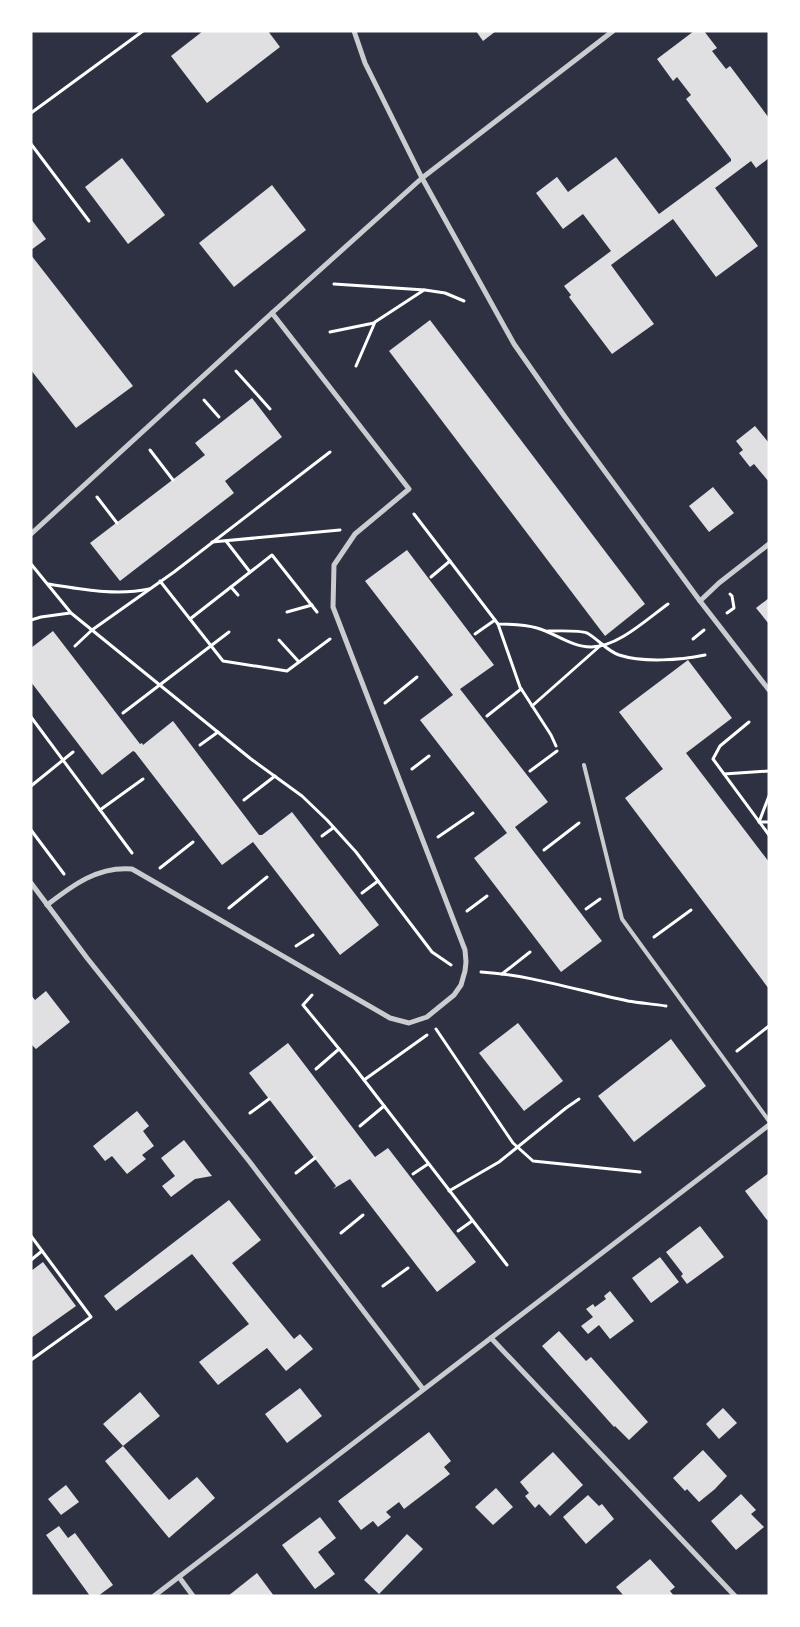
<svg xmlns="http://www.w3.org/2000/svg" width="800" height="1627" viewBox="0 0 800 1627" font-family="'Source Sans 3',sans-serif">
	<rect width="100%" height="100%" fill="#2d3142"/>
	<g fill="#e0e0e3">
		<path d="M203,31H268L280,47L207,103L171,56Z"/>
		<path d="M476,31H496L483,41Z"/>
		<path d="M694,31H704L717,48L712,51L726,69L730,66L769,118V158L756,168L751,161L715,188L758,246L716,277L673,219L611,265L654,324L612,354L569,297L571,295L564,286L611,251L583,214L563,229L536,193L557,177L568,192L616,157L659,214L731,161V159L686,99L691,95L677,77L673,81L657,59Z"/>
		<path d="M122,158L165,215L128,244L85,187Z"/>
		<path d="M272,185L306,230L234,287L199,243Z"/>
		<path d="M31,219L46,239L31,250Z"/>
		<path d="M31,255L133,386L76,428L31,370Z"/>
		<path d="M430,320L645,604L605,636L389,351Z"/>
		<path d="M252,398L282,437L225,481L234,493L120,581L90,543L205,455L195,443Z"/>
		<path d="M755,426L769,443V482L754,464L750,467L739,453L743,450L736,441Z"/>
		<path d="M713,487L734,513L709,532L689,506Z"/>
		<path d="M407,550L494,665L460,689L548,802L515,827L602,941L561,972L474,858L507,833L420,720L453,695L365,581Z"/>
		<path d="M769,598V624L756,608Z"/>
		<path d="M53,631L140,744L142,743L143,745L173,721L259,835H262L292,812L379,925L340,955L253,842L222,865L135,752L133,751L102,775L31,682V648Z"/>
		<path d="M688,660L732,718L686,753L769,862V989L625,798L663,769L619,712Z"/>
		<path d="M46,991L70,1022L36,1049L31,1044V995L35,1000Z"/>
		<path d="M518,1023L563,1081L524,1111L479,1053Z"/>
		<path d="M671,1039L706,1086L634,1142L598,1096Z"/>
		<path d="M288,1043L375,1157L388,1148L476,1262L437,1292L350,1179L333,1189L336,1186L249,1073Z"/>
		<path d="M137,1111L149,1126L143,1131L154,1146L142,1155L146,1159L127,1174L112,1156L105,1161L93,1146Z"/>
		<path d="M184,1140L212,1176L195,1179L171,1197L162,1186L175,1176L161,1158Z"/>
		<path d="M769,1173V1219L767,1220L745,1191Z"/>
		<path d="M229,1200L261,1240L232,1263L294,1339L300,1334L313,1349L286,1371L267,1348L218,1385L199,1362L249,1324L192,1254L116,1311L104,1296Z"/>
		<path d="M700,1226L724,1257L687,1284L681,1276L683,1274L666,1252Z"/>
		<path d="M660,1257L679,1282L651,1303L632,1278Z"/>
		<path d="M43,1262L76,1306L31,1338V1271Z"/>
		<path d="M610,1291L634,1321L610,1339L599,1325L588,1334L581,1326L593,1317L586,1309L593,1304L595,1307L606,1299L604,1296Z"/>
		<path d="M559,1331L586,1361L591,1357L648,1422L629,1440L615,1426L614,1427L542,1346Z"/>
		<path d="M300,1388L322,1416L287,1443L265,1414Z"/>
		<path d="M140,1392L160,1416L123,1446L103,1424Z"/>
		<path d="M723,1408L737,1423L719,1439L706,1424Z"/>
		<path d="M429,1432L451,1461L444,1467L450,1474L404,1509L399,1502L386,1512L391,1517L378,1527L373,1521L361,1530L338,1501Z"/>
		<path d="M123,1446L169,1500L197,1477L215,1498L169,1538L105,1461Z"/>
		<path d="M703,1450L727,1476L715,1489L699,1502L687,1489L685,1491L673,1478Z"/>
		<path d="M553,1452L583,1485L550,1516L539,1504L535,1508L525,1496L529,1493L520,1482Z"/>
		<path d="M66,1485L79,1502L61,1515L48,1499Z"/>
		<path d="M496,1488L513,1507L493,1525L475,1507Z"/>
		<path d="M741,1494L756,1510L751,1514L764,1527L736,1550L711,1521Z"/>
		<path d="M588,1495L599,1506L602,1504L614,1519L586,1544L563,1517Z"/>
		<path d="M320,1517L336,1538L318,1552L335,1574L315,1589L282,1545Z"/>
		<path d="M59,1526L68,1538L75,1533L113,1585L98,1596H90L46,1535Z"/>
		<path d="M407,1534L423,1549L379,1594L364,1580Z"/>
		<path d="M650,1559L675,1587L670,1591L674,1596H624L616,1587Z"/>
		<path d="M257,1573L274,1596H228Z"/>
	</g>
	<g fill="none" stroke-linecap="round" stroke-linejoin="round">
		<g stroke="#fff" stroke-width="3">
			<path d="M31,113L143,31"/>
			<path d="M31,144L89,221"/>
			<path d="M334,284L425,290L445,293L464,301"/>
			<path d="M330,332L374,323"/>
			<path d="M356,366L375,322L424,290"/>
			<path d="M236,371L270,409"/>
			<path d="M204,400L219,417"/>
			<path d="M150,450L173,480"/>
			<path d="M97,497L117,523"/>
			<path d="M414,514L498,624C511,624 524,624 537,628C555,633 571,647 591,647C618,647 647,619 668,604"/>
			<path d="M226,541L250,572"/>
			<path d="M212,542L340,530"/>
			<path d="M31,564L71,613L251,759L302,796L327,820L356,852L432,952L451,965"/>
			<path d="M431,577L450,561"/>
			<path d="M160,581L223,661L287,671L330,639"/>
			<path d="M48,584C81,589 116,596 149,589"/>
			<path d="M231,587L238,595"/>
			<path d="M287,612L312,605"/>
			<path d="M727,613L734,608L732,596L730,594"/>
			<path d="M190,619L272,555L317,612"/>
			<path d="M31,620L41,617L70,613"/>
			<path d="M498,624L520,687L551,735L556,746"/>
			<path d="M548,631C557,631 580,630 587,633C598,639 607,651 619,655C644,663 680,660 705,655"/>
			<path d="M475,634L495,620"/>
			<path d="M693,639L704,630"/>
			<path d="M279,640L299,662"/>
			<path d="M75,646L92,630L174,572L330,452"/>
			<path d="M385,703L417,677"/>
			<path d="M532,706L601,645"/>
			<path d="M123,713L229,632"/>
			<path d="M487,716L521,689"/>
			<path d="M31,717L132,853"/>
			<path d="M749,722L720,746L713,759L769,835"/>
			<path d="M200,745L218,732"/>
			<path d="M412,769L429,756"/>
			<path d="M530,771L557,751"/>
			<path d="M724,774L769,771"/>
			<path d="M31,786L73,752"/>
			<path d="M769,796L759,822H769"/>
			<path d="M244,800L275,776"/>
			<path d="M100,810L143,779"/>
			<path d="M31,830L64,874"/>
			<path d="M322,836L333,828"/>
			<path d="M438,837L473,813"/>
			<path d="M544,850L579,823"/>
			<path d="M160,868L193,842"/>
			<path d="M362,893L378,881"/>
			<path d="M229,908L267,877"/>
			<path d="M586,909L600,899"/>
			<path d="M467,911L487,896"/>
			<path d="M654,937L691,910"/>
			<path d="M296,946L313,935"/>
			<path d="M481,972C531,975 579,991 628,1001C640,1003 653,1004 666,1006"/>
			<path d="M502,974L530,952"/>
			<path d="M312,995L303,1005L354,1067L507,1265"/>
			<path d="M436,1029L513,1143L533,1161L640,1172"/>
			<path d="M737,1051L769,1026"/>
			<path d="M316,1069L339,1049"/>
			<path d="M364,1080L427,1035"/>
			<path d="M250,1113L269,1099"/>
			<path d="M360,1126L384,1106"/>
			<path d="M296,1173L315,1158"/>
			<path d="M413,1174L428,1164"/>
			<path d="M449,1191L499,1162L566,1108L579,1099"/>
			<path d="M458,1231L472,1221"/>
			<path d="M341,1233L363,1215"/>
			<path d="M31,1236L91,1317L31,1360"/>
			<path d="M31,1260L42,1251"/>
			<path d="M383,1286L408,1268"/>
		</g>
		<path stroke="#caccd0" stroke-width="4" d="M584,765L622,919L769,1121"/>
		<g stroke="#caccd0" stroke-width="5">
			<path d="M354,31L365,63L422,178L514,344L565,417L700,601L769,690"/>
			<path d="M31,534L272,313L422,178L613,31"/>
			<path d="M700,601L719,583L769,544"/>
			<path d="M31,883L87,958L249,1161L423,1389"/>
			<path d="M47,905C73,885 98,866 132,869L390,1018L409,1023L427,1017L454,995L461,985L465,971L466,962L465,950L333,607L334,565L355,534L409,489L272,313"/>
			<path d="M491,1338L735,1596"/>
			<path d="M179,1577L193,1596"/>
			<path d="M154,1596L769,1125"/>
		</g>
	</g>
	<rect width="800" height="1627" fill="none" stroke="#ffffff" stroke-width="65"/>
</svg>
